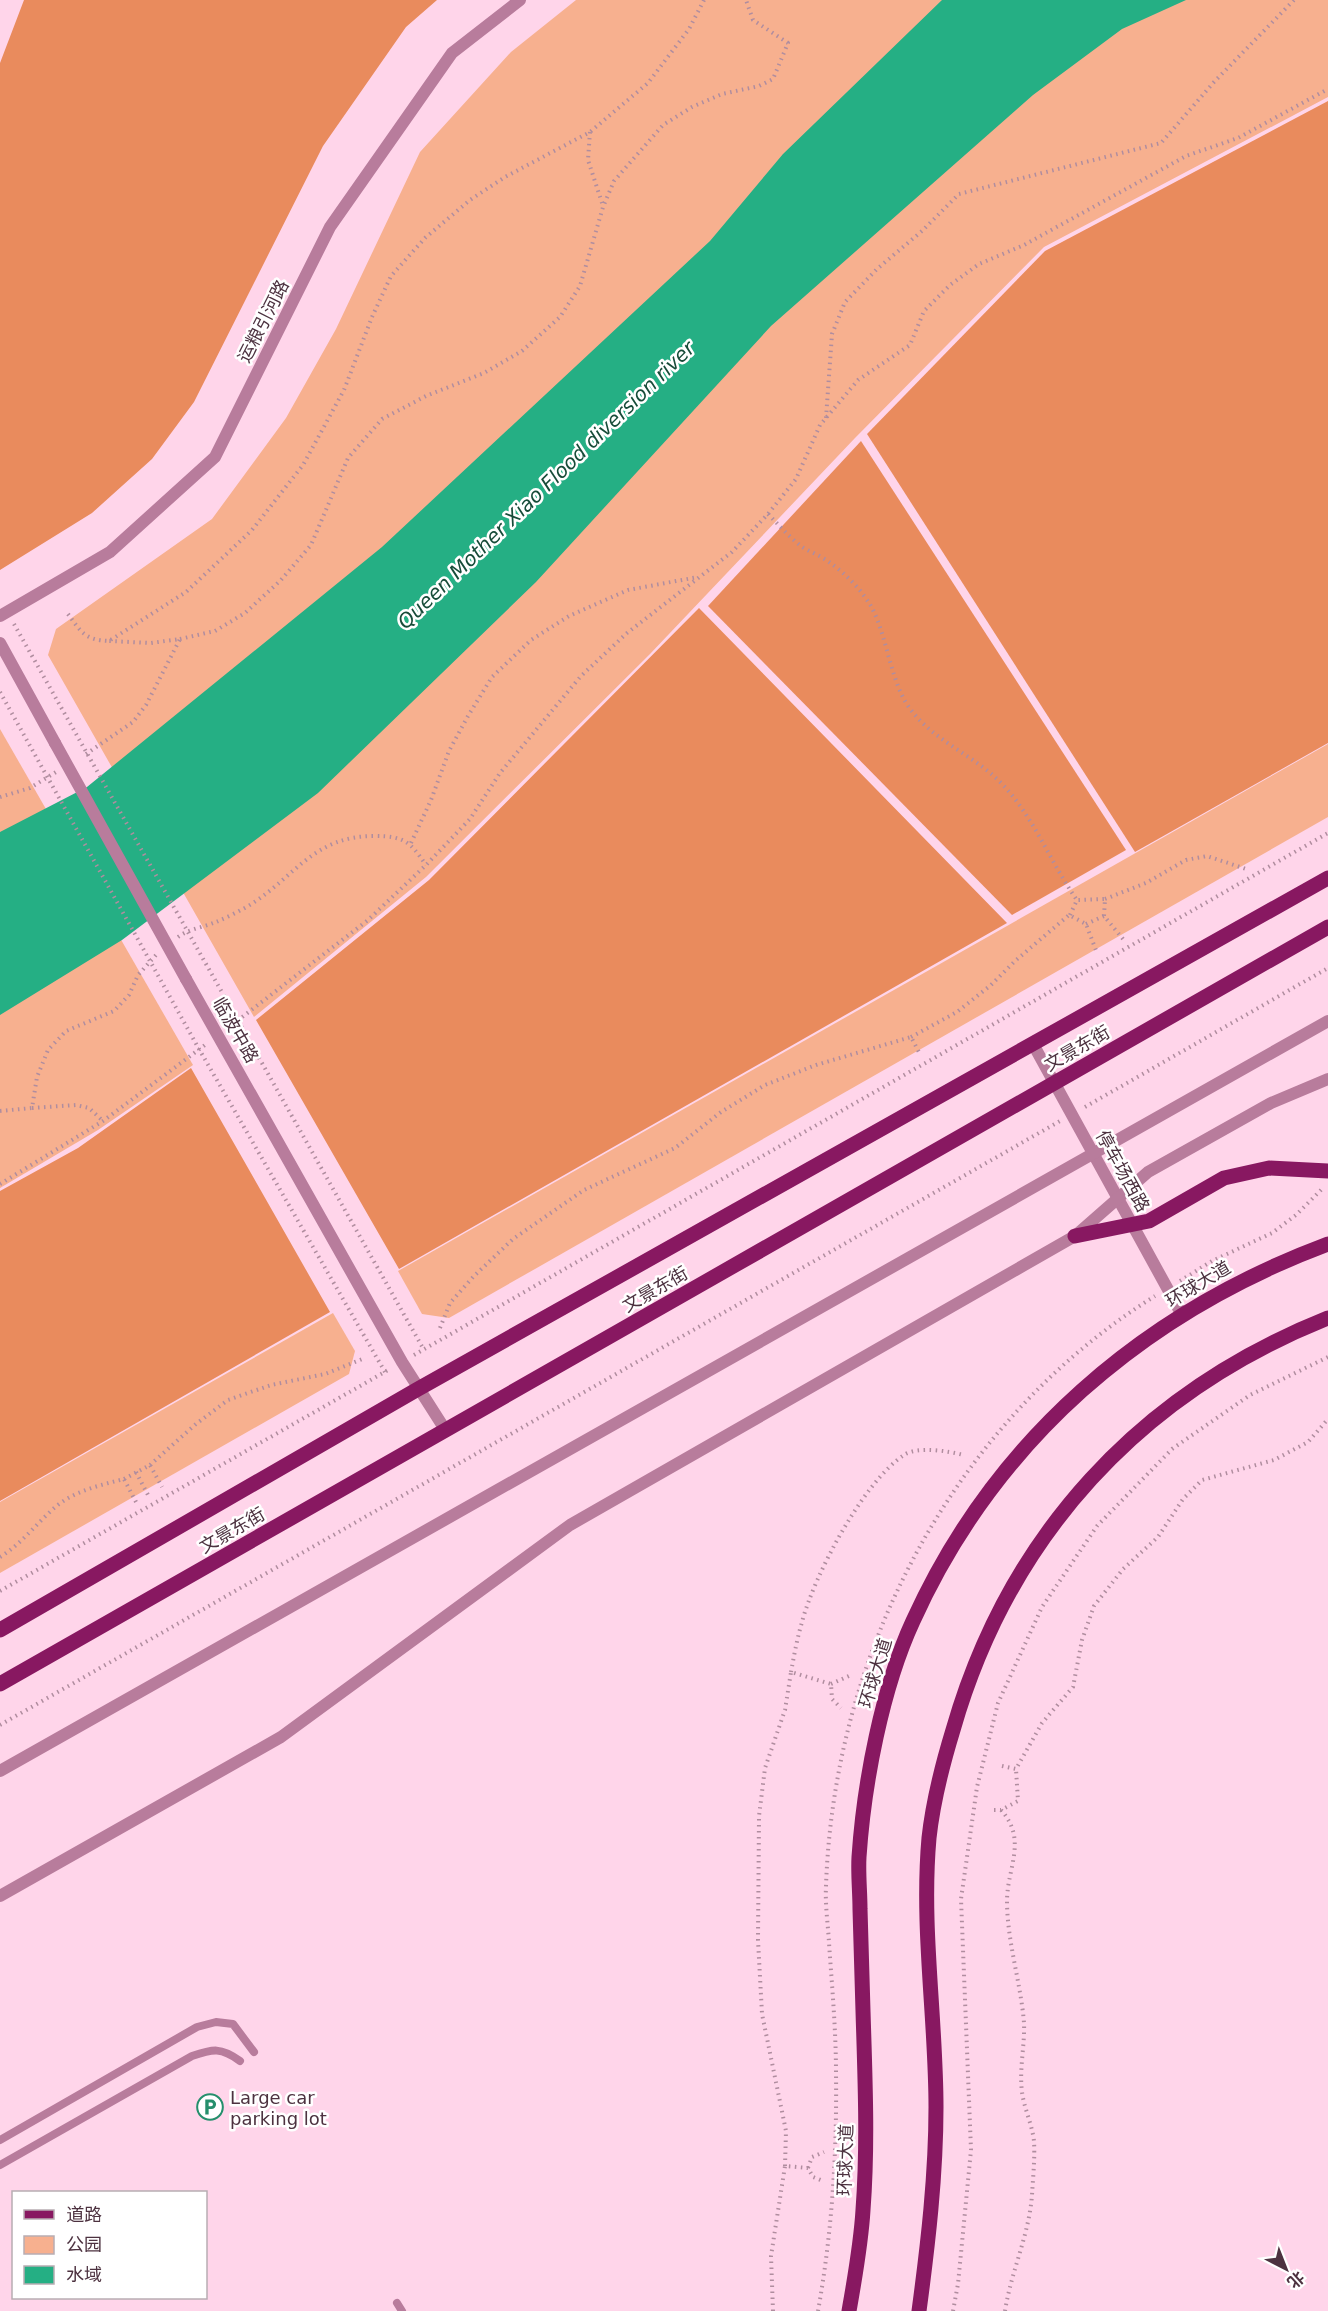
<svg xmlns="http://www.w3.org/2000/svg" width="1328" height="2311" viewBox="0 0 1328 2311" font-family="'DejaVu Sans','Noto Sans SC',sans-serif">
	<rect width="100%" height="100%" fill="#ffd5ea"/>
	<g fill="#f7b08f">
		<path d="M576,0H1328V97L1044,247L855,438L650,654L426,877L254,1017L48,655L56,629L212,519L286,418L336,329L420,152L511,52Z"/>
		<path d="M0,729L193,1065L98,1130L0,1188Z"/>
		<path d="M1328,744V817L449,1318L422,1314L398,1271Z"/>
		<path d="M333,1313L355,1351L349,1374L0,1573V1502Z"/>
	</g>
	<g fill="#e98b5d">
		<path d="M24,0H437L406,27L323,146L194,402L152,459L92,513L0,570V63Z"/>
		<path d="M1328,101V743L1135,852L867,434L1045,251Z"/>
		<path d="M861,441L1126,850L1012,915L708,606Z"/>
		<path d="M699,608L1007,923L399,1269L256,1020L429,880Z"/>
		<path d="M191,1068L330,1312L0,1501V1191L78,1148Z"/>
	</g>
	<path fill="#25af84" d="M942,0H1186L1122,29L1033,95L771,326L536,582L318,793L122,940L0,1015V832L87,787L382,547L710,241L783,154Z"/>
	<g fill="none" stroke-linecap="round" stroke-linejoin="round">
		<g stroke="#b08d9f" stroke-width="4" stroke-dasharray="1.5 4.5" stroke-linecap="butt">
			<path d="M590,132L588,160L603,206"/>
			<path d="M826,418L832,334L845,302L877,269L922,231L959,194L1161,143L1214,82L1294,0"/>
			<path d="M768,514C779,525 789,537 801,546C809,552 820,555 829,562C845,573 862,590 872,608C888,639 891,685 911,710C935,742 976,756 1003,785C1035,819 1050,862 1077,900"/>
			<path d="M68,614C81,632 85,640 109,641L186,592L252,530L303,465L344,390L372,317L391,276L425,238L470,200L505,177L590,132L648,83L689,29L704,0"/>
			<path d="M14,624L424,1350"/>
			<path d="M180,639L215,631L245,613L281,580L311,545L348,458L382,419L426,396L484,373L522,351L560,317L580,286L603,207L614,181L663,125L692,107L722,94L759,86L773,79L788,43L753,20L746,0"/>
			<path d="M0,692L199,1049L385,1372"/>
			<path d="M86,754L133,722L146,705L180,639L151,643L109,641"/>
			<path d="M0,797L30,788L56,772"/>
			<path d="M411,843L431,800L449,751L468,716L492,677L531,640L569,616L628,590L698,577"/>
			<path d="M1105,899L1146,883L1186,860L1207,856L1246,869"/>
			<path d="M1070,915L1077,900L1105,899L1104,916"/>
			<path d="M1086,924L1104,916L1123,939"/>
			<path d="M178,937C189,929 204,927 216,922C228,917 242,910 253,903C297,874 315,836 374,836C405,836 410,842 426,865"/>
			<path d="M228,1028L368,920L426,865L470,819L500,773L581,676L627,633L732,552L768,514L796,479L820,425L858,380L910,345L924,311L950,285L979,264L1024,245L1186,156L1238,138L1328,89"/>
			<path d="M911,1037L957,1012L991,985L1015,961L1069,915L1086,924L1097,953"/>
			<path d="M1085,1107L1328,968"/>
			<path d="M32,1108L76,1105L89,1108L103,1121"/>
			<path d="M0,1111L32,1108L37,1077L48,1050L66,1031L114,1011L129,995L138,975L156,955"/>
			<path d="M0,1184L103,1121L205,1045"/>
			<path d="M1180,1281L1212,1261L1272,1233L1296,1215L1323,1188"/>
			<path d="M440,1328L450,1303L474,1276L513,1239L584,1190L675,1148L721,1112L765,1085L816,1065L911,1037L920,1054"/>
			<path d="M414,1355L1328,833"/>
			<path d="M150,1465L196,1424L228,1400L271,1385L325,1374L365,1358"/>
			<path d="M136,1472L148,1495"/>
			<path d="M124,1479L150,1465L162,1487"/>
			<path d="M0,1557C23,1543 38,1521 59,1504C78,1490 101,1485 124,1479L136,1502"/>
			<path d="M0,1591L390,1369"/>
			<path d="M791,1672C794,1656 797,1639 802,1622C814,1576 863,1482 904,1455C917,1446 949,1451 963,1455"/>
			<path d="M831,1684L851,1675"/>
			<path d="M0,1725L1060,1121"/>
			<path d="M1002,1766L1016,1769L1042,1723L1073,1687L1082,1640L1094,1606L1123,1569L1158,1537L1183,1499L1202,1480L1274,1460L1308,1442L1328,1419"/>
			<path d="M994,1810H1001L1018,1801L1016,1769"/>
			<path d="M1001,1810C1028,1840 1007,1868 1007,1901C1007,1941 1021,1984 1024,2023C1025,2045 1019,2069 1022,2092C1024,2108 1032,2124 1034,2141C1035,2158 1033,2178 1032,2195C1029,2235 1011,2272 1005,2311"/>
			<path d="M785,2166L786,2131L762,2014L758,1940L759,1816L765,1768L785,1710L791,1672L831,1684L832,1699L841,1708"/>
			<path d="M808,2168L812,2157L824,2152"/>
			<path d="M773,2311L771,2256L785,2166L808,2168L813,2177L823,2181"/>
			<path d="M818,2311C832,2233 837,2153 836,2074C836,2030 832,1986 829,1943C828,1924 825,1905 826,1886C834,1651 954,1421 1155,1296"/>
			<path d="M953,2311L958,2284L971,2150L961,1899L977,1787L998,1703L1042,1607L1097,1526L1172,1449L1250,1395L1328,1357"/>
		</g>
		<g stroke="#b87c9c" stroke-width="8">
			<path d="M0,2140L197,2027L216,2022L233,2024L254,2052"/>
			<path d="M0,2165L192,2056C213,2049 221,2047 240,2061"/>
			<path d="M397,2303L402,2311"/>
		</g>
		<path stroke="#b87c9c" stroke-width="12" d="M1033,1044L1182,1315"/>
		<g stroke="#b87c9c" stroke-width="12">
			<path d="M0,616L110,552L215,457L330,227L452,53L520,0"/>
			<path d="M0,643L55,743"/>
			<path d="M186,979L402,1362L446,1431"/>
			<path d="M0,1771L1328,1021"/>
			<path d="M0,1896L281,1737L570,1525L1075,1236L1148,1172L1271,1103L1328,1079"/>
		</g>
		<g stroke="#881861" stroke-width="15">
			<path d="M1075,1236L1149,1221L1224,1178L1269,1168L1328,1171"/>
			<path d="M0,1630L418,1389L1328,878"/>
			<path d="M0,1684L1328,927"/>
			<path d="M849,2311C855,2277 861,2244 863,2210C868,2143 865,2077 863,2011C862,1977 861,1943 860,1909C860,1892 858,1874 859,1857C864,1783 882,1688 913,1621C995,1440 1143,1313 1328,1244"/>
			<path d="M919,2311C928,2244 936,2175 936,2107C936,2018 921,1928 929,1838C933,1801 942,1766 953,1730C1009,1535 1140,1393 1328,1318"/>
		</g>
		<path stroke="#b87c9c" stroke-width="12" d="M55,743L186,979"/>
	</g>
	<defs>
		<g id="parking-ring" transform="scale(1.35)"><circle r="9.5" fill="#fff" stroke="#258f6c" stroke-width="1.5"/><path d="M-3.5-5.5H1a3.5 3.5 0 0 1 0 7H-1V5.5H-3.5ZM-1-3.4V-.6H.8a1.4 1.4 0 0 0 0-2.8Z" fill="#258f6c"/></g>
	</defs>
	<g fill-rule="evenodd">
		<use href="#parking-ring" x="210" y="2107"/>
	</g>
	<g text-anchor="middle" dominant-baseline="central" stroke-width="5" stroke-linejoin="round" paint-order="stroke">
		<g font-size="18" fill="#4d3240" stroke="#fff">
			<text transform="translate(263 321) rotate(-63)">运粮引河路</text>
			<text transform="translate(236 1030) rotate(60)">临波中路</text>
			<text transform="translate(1077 1048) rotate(-30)">文景东街</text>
			<text transform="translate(1123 1171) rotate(61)">停车场西路</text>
			<text transform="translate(1198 1284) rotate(-31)">环球大道</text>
			<text transform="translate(655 1289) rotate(-30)">文景东街</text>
			<text transform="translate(232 1530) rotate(-30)">文景东街</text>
			<text transform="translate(875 1673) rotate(-73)">环球大道</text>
			<text transform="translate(845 2160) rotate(-88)">环球大道</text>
		</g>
		<g font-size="18" fill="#4d3240" stroke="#fff" text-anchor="start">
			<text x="230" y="2097">Large car<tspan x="230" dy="21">parking lot</tspan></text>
		</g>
		<g font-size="20" font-style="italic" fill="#174c39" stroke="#fff">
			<text transform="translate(546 485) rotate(-44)">Queen Mother Xiao Flood diversion river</text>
		</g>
	</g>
	<rect x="12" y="2191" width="195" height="108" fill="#ffffff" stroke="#b8adb3" stroke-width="1.5"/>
	<rect x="24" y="2210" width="30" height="9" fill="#881861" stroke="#b8adb3" stroke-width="1.5"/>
	<text x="66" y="2221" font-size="18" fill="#4d3240">道路</text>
	<rect x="24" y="2236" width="30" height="18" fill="#f7b08f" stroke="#b8adb3" stroke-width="1.5"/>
	<text x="66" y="2251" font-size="18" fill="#4d3240">公园</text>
	<rect x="24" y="2266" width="30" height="18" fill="#25af84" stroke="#b8adb3" stroke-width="1.5"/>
	<text x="66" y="2281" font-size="18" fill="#4d3240">水域</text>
	<g transform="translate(1286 2269) rotate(138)" stroke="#ffffff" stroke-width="4.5" paint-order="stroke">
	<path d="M0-4.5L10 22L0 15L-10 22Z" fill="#4d3240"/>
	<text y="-9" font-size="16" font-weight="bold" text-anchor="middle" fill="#4d3240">北</text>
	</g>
</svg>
